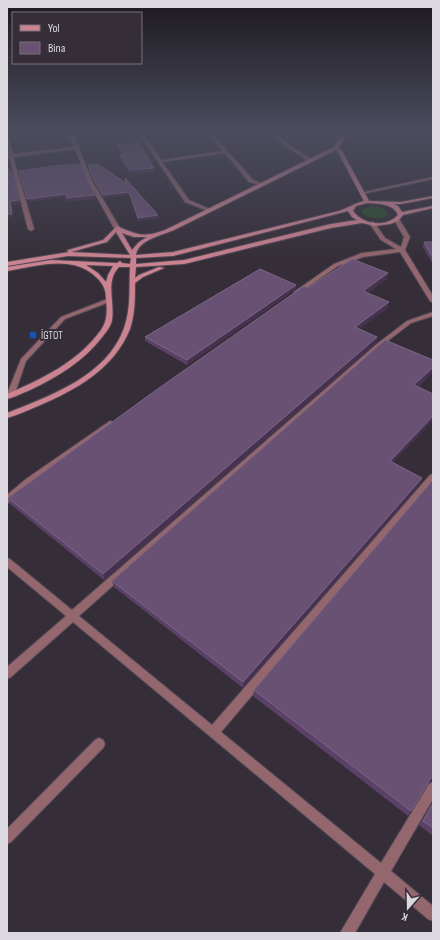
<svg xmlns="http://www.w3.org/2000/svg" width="440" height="940" viewBox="0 0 440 940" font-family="'Sofia Sans Condensed',sans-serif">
	<rect width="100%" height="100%" fill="#352e38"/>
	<path fill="#2d4b30" d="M371,206L383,208L389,214C382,221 369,219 362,213V209Z"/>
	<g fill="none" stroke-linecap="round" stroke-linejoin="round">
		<g stroke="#504953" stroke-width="2">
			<g id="lane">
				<path d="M395,219H399L410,237L405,250L433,296V303L430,301L400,252L363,257L338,266L298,294H294V292L334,264L362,253L396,249L381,240L369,223L370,222H374L385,238L401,247L404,237L394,220Z"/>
				<path d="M110,298L112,299V301L65,319L26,361L14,396L10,398H7V394L21,359L61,317Z"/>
				<path d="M433,312V316L411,323L381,346L79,616L212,725L430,475L433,474V482L221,732L381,863L429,784L433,782V799L391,871L433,906V921L428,919L384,882L355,933H340L375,874L73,622L11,677L7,679V667L66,616L7,567V558L10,559L72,610L377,344L407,321Z"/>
				<path d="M110,421L113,422L114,424L113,426L32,483L10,502L7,503V495L26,479Z"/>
				<path d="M99,738L103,740L105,744L103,748L11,842L7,844V829L95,740Z"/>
			</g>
		</g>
		<g stroke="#504953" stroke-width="2">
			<g id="street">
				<path d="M68,131H72L92,181L120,228L119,229L114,228L88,181L75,149L13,157L34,229L31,231L28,229L9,157H7V155H9L7,140L9,141L13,154L74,147Z"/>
				<path d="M137,131H141L161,160L223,151L206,131H210L253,180L263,184L261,185L249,182L225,153L162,162L189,200L212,210L208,211L185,202Z"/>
				<path d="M269,131H273L291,146L313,160L309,161L288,148Z"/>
				<path d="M335,131H339L345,136L342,137Z"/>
				<path d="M433,177V179L362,194L360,193Z"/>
			</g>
		</g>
		<g stroke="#504953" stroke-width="2">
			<path id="secondary" d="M349,131H353L345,137L338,148L342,151L369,201L401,202L433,196V198L401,204H394L398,206L402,212L433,206V208L403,215L398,221L390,224L375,226L362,223L331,228L184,264L136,267L135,278L139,275L159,267L164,268L143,277L135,283C135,298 135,315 130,329C114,369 76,390 38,406C28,410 18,415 7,418V413C50,396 107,376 124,328C131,309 129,287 130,267H119C105,281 115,303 112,320C111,326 107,331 103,336C84,361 58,377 30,390C22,393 15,397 7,399V394C42,379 78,362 101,330C108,320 107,309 106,298C106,290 103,283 96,277C73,254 36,266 7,271V267L51,260L117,263L120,261L122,263L130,264L131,258L68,256L7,266V262L69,252L67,251L68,250L103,240L117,226C137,235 144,238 165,230L334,147L342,135ZM336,150L338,152L364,201C355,203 348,208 339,211L173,252L136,255C138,240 162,235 174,230ZM367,203C378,204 393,203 398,215C386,228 363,225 353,211L356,206ZM348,211L352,217L357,220L331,224L184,260L136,264V258L173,256ZM116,232L130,255L71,252L107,242ZM122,233L134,237H147L139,242L132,250ZM86,265L113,266L108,275L106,282L98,273Z"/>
		</g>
		<use href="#lane" fill="#94666e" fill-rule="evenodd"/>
		<use href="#street" fill="#94666e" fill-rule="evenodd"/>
		<use href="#secondary" fill="#cb8291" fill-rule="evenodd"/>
	</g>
	<g fill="#5b4067">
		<path d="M118,145L154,171L130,174L120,158V154H123L118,148Z"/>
		<path d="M88,165L126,184L125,178L158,215L159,218L138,221L130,194L104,198L93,180L88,168Z"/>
		<path d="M424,242H433V264L423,247Z"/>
		<path d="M387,279L368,293L388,308L359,329L377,337L376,343L104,580L10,504L8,498L308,288Z"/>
		<path d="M296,289L187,365L145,341V337Z"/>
		<path d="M433,360V371L418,387L433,394V420L393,462L421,484L243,688L114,587L112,581Z"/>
		<path d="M254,690L433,781L428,783L408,816L253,696Z"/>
		<path d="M433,802V836L419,825Z"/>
	</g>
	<g fill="#46324f">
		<path d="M154,168V171L130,174V170Z"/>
		<path d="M129,192L130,194L104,198L103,195Z"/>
		<path d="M67,194L68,197L28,202L27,199Z"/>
		<path d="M95,195L96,199L67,202L66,198Z"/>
		<path d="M19,200L20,204L11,205L13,217L7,218V214L10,201Z"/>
		<path d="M158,215L159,218L138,221V218Z"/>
		<path d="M388,273L387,279L362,297L363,291Z"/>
		<path d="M296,285V289L187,365V360Z"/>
		<path d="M389,302L388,308L354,333L355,327Z"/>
		<path d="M377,337L376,343L104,580L103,574Z"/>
		<path d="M433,367V371L413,391L414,385Z"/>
		<path d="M433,416V420L388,467L390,461Z"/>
		<path d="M422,478L421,484L243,688V682Z"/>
		<path d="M433,777V781L428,783L431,778Z"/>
	</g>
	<g fill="#695174" stroke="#7b6685">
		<path d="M139,143L154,168L130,170L120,154H125L118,145Z"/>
		<path d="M98,164L127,184L125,178L158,215L138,218L129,192L103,195L93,178L88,165Z"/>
		<path d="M60,165H81L95,195L66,198L67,194L27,199L19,171Z"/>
		<path d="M7,166L12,173L19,200L10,201L12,214H7Z"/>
		<path d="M424,242H433V257Z"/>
		<path d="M352,259L388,273L363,291L389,302L355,327L377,337L103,574L8,498L152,393L304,286L308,288Z"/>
		<path d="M260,269L296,285L187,360L145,337Z"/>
		<path d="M385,340L433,360V367L414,385L433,394V416L390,461L422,478L243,682L112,581Z"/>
		<path d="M432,481L433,482V777L431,778L411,811L254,690Z"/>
		<path d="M433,803V828L423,821Z"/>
	</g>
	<linearGradient id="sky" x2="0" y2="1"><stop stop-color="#1d191f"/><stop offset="0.5" stop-color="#4b4c5e"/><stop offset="1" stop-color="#4b4c5e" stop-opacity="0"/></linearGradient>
	<rect width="440" height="262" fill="url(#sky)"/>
	<rect fill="#1a4fb4" stroke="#352e38" stroke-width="1.5" x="29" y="331" width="8" height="8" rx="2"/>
	<g text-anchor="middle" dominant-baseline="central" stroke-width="4" stroke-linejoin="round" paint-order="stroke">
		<g font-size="11" fill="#dcd8df" stroke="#352e38" text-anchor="start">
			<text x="41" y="335">İGTOT</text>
		</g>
	</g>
	<rect width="440" height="940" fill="none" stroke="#dcd8df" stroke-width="16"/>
	<rect x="12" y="12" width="130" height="52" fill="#352e38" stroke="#78727b"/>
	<rect x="20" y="25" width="20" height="6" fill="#cb8291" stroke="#78727b"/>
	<text x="48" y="32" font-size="12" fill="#dcd8df">Yol</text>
	<rect x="20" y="42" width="20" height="12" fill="#695174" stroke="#78727b"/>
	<text x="48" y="52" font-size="12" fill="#dcd8df">Bina</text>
	<g transform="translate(408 908) rotate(200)" stroke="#352e38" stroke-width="3" paint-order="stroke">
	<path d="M0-3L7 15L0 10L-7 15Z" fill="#dcd8df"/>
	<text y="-6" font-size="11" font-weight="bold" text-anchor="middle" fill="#dcd8df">K</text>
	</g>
</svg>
